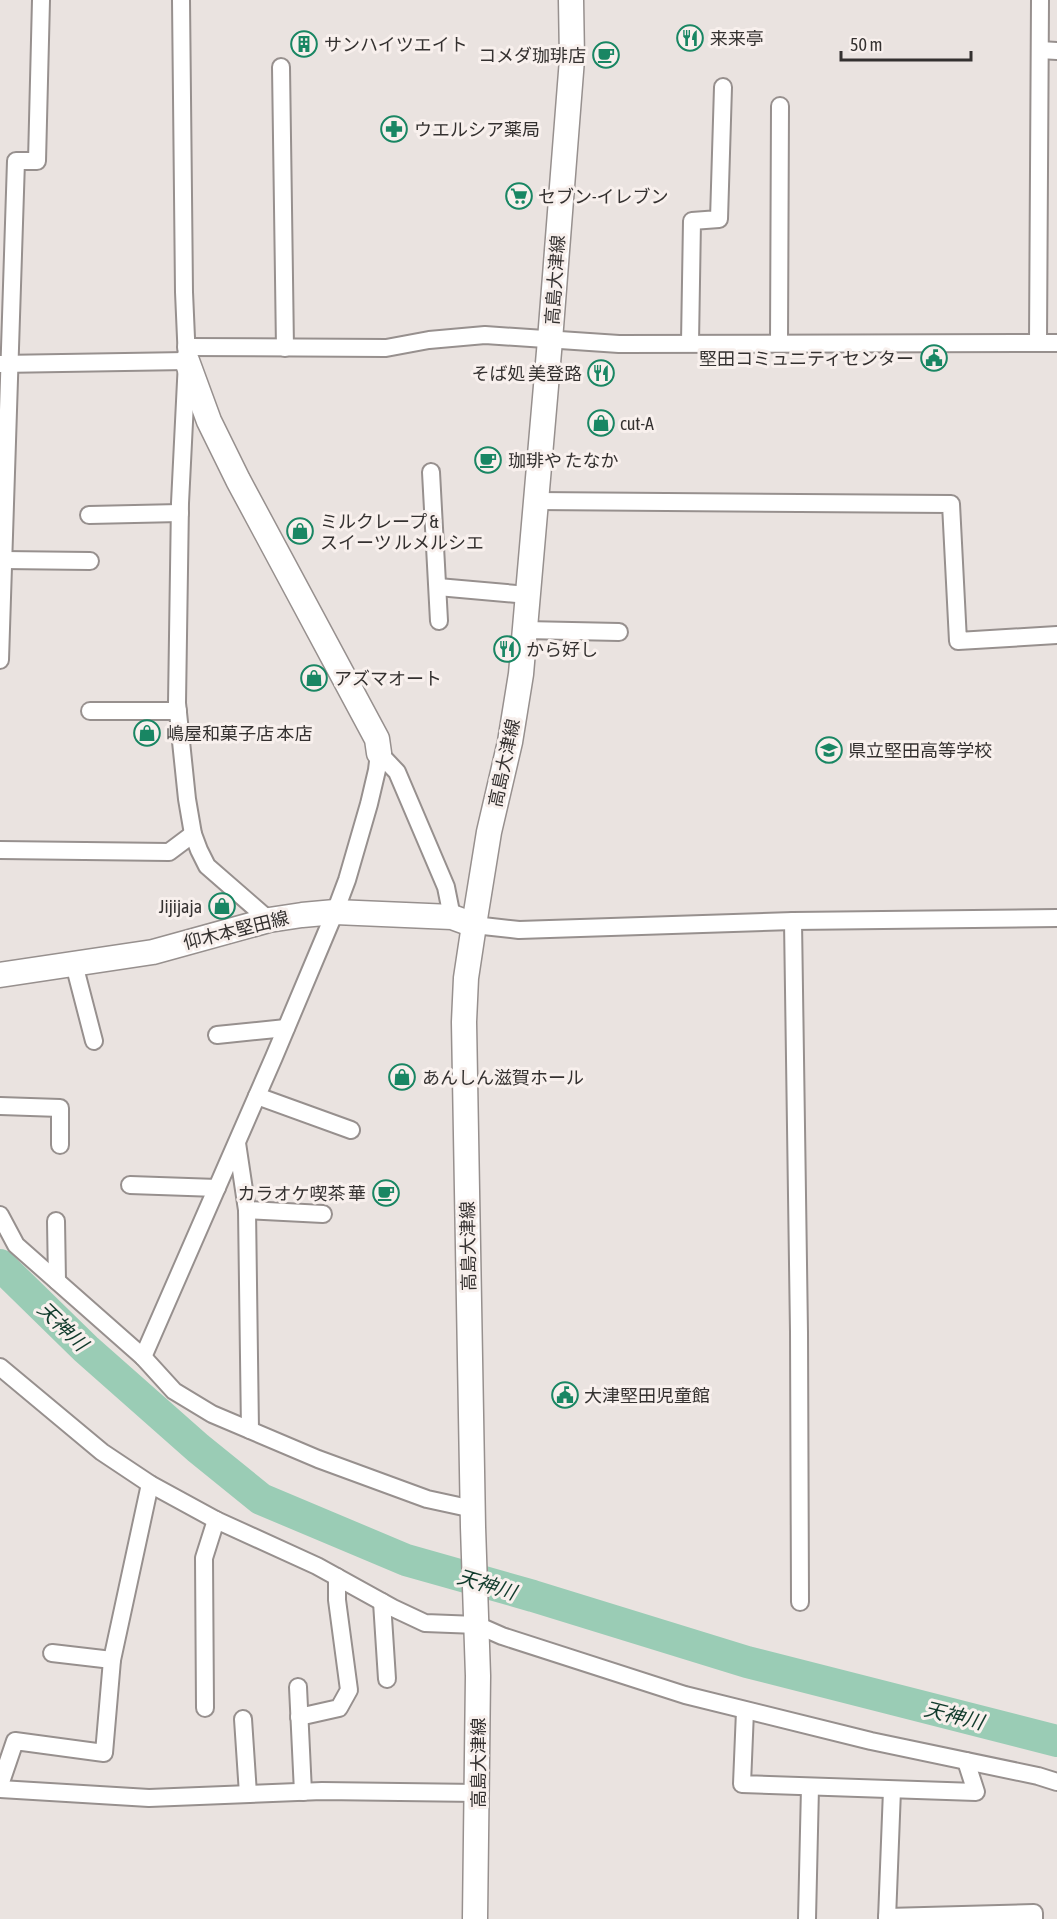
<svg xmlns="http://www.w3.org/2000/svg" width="1057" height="1919" viewBox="0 0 1057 1919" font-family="'Asap Condensed','Noto Sans JP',sans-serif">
	<rect width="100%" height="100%" fill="#eae3e0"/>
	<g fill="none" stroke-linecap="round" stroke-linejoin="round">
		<path stroke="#9accb5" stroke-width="32" d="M0,1265L86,1349L198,1448L261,1499L406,1560L533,1596L747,1662L1057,1741"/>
		<g stroke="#97908e" stroke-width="20">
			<g id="street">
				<path d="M181,0L184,292L187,361L180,503L177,703L187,799L193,834L199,850L207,866L269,920"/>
				<path d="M1040,50L1057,51"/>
				<path d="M281,67L285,348"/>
				<path d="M690,343L692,221L719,219L723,87"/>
				<path d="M779,343L780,106"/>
				<path d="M1038,343L1040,0"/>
				<path d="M186,347L386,348L429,340L485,335L619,344L1057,343"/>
				<path d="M0,364L187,361"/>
				<path d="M431,472L439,621"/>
				<path d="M535,501L951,504L958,641L1057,635"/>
				<path d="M89,515L180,513"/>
				<path d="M3,560L90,561"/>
				<path d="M438,587L528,595"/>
				<path d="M525,630L619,632"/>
				<path d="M0,660L16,161H37L41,0"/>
				<path d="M90,711H178"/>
				<path d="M379,753L397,772L446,887L452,917"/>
				<path d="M0,850L169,852L193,834"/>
				<path d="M793,921L799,1332L800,1602"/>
				<path d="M474,925L519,930L793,921L1057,918"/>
				<path d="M74,964L94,1041"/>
				<path d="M217,1035L286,1028"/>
				<path d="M257,1096L351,1130"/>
				<path d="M0,1106L60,1108V1145"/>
				<path d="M237,1143L247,1210L250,1430"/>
				<path d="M130,1185L217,1188"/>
				<path d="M247,1210L323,1214"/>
				<path d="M0,1215L16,1245L143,1357L174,1391L212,1414L318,1459L427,1499L473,1509"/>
				<path d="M56,1221L57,1281"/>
				<path d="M143,1357L274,1057L335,912L347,880L369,804L377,770L379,753"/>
				<path d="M0,1367L102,1452L150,1484L216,1520L317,1566L393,1608L425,1623L477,1625L502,1636L685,1695L871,1741L1038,1776L1057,1782"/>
				<path d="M382,1602L387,1679"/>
				<path d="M52,1653L112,1660"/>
				<path d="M298,1687L303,1792"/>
				<path d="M205,1708L204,1558L216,1520"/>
				<path d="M745,1711L742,1784L976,1792L966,1761"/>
				<path d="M299,1717L339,1708L349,1690L337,1600V1577"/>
				<path d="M243,1719L248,1794"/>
				<path d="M0,1785L15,1741L104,1753L112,1660L150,1484"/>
				<path d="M0,1789L149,1798L322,1791L478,1793"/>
				<path d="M887,1917L1034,1913V1919"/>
				<path d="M807,1919L810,1787"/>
				<path d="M887,1919L892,1790"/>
			</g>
		</g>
		<g stroke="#97908e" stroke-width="27">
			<g id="secondary">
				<path d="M187,361L209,421L238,480L377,739L379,753"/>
				<path d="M0,975L153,952L269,920L302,915L335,912L452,917L474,925"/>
				<path d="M475,1919L478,1676L473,1527L464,1022L466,978L474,925L489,832L510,742L521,674L550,340L572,59L571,0"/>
			</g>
		</g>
		<use href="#street" stroke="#fff" stroke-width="16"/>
		<use href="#secondary" stroke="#fff" stroke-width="24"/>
	</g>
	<defs>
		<g id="restaurant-ring" transform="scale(1.35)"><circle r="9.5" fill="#f8f0ed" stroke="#198663" stroke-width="1.5"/><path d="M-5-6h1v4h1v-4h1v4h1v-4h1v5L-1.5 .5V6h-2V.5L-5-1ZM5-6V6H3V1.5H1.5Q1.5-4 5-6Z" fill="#198663"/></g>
		<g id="building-ring" transform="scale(1.35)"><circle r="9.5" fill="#f8f0ed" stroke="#198663" stroke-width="1.5"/><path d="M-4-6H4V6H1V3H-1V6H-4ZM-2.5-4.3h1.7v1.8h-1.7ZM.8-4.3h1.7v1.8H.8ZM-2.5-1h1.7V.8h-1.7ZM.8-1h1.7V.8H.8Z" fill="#198663"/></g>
		<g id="cafe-ring" transform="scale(1.35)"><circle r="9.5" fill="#f8f0ed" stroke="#198663" stroke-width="1.5"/><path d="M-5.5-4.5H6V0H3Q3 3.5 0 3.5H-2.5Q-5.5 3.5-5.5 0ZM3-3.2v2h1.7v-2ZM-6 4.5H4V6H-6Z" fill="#198663"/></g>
		<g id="pharmacy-ring" transform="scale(1.35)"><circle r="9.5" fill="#f8f0ed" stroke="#198663" stroke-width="1.5"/><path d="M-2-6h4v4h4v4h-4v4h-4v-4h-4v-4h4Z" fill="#198663"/></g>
		<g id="supermarket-ring" transform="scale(1.35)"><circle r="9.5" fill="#f8f0ed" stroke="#198663" stroke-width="1.5"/><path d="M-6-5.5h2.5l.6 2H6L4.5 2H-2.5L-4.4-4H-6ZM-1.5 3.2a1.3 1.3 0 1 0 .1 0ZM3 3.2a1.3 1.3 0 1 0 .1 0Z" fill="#198663"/></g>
		<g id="civic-ring" transform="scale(1.35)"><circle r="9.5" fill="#f8f0ed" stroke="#198663" stroke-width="1.5"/><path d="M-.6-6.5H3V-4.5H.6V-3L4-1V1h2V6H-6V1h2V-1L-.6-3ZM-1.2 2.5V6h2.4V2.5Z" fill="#198663"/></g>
		<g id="shop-ring" transform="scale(1.35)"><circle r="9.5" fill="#f8f0ed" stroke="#198663" stroke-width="1.5"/><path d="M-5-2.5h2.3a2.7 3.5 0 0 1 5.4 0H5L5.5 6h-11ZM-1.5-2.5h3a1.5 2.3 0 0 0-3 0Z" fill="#198663"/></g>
		<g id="school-ring" transform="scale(1.35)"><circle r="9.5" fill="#f8f0ed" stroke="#198663" stroke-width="1.5"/><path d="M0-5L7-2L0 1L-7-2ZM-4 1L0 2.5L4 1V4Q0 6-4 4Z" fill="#198663"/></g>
	</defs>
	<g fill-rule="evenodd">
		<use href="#restaurant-ring" x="690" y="38"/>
		<use href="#building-ring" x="304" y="44"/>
		<use href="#cafe-ring" x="606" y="55"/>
		<use href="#pharmacy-ring" x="394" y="129"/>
		<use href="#supermarket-ring" x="519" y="196"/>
		<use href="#civic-ring" x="934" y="358"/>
		<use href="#restaurant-ring" x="601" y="373"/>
		<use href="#shop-ring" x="601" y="423"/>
		<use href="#cafe-ring" x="488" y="460"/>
		<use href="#shop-ring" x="300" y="531"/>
		<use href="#restaurant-ring" x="507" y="649"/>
		<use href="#shop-ring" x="314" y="678"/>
		<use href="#shop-ring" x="147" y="733"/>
		<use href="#school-ring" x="829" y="750"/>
		<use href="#shop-ring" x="222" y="906"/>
		<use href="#shop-ring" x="402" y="1077"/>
		<use href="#cafe-ring" x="386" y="1193"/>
		<use href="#civic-ring" x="565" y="1395"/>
	</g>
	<g text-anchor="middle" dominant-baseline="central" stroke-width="6" stroke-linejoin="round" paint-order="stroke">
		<g font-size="18" fill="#343130" stroke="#f8f0ed" text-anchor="start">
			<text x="710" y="38">来来亭</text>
			<text x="324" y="44">サンハイツエイト</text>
			<text x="586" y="55" text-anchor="end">コメダ珈琲店</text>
			<text x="414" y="129">ウエルシア薬局</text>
			<text x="538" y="196">セブン-イレブン</text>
			<text x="914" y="358" text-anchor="end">堅田コミュニティセンター</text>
			<text x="582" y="373" text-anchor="end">そば処 美登路</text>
			<text x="620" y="423">cut-A</text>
			<text x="508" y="460">珈琲や たなか</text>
			<text x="320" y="521">ミルクレープ &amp;<tspan x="320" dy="21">スイーツ ルメルシエ</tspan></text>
			<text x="526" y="649">から好し</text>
			<text x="334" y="678">アズマオート</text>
			<text x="166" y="733">嶋屋和菓子店 本店</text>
			<text x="848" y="750">県立堅田高等学校</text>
			<text x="202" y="906" text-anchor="end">Jijijaja</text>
			<text x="422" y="1077">あんしん滋賀ホール</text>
			<text x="366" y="1193" text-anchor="end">カラオケ喫茶 華</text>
			<text x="584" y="1395">大津堅田児童館</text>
		</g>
		<g font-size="18" fill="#343130" stroke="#f8f0ed">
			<text transform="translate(555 280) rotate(-86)">高島大津線</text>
			<text transform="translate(504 763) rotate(-78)">高島大津線</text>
			<text transform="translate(236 930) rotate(-14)">仰木本堅田線</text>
			<text transform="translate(468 1246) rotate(-91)">高島大津線</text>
			<text transform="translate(478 1763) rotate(-90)">高島大津線</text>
		</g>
		<g font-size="20" font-style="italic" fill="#113b2c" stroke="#f8f0ed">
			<text transform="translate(63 1326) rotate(44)">天神川</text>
			<text transform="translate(487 1584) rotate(17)">天神川</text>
			<text transform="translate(954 1715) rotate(14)">天神川</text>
		</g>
	</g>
	<path d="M841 51v9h130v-9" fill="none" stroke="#343130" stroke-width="3"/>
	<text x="850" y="51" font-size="18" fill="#343130" stroke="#f8f0ed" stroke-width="4.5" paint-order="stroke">50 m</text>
</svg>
